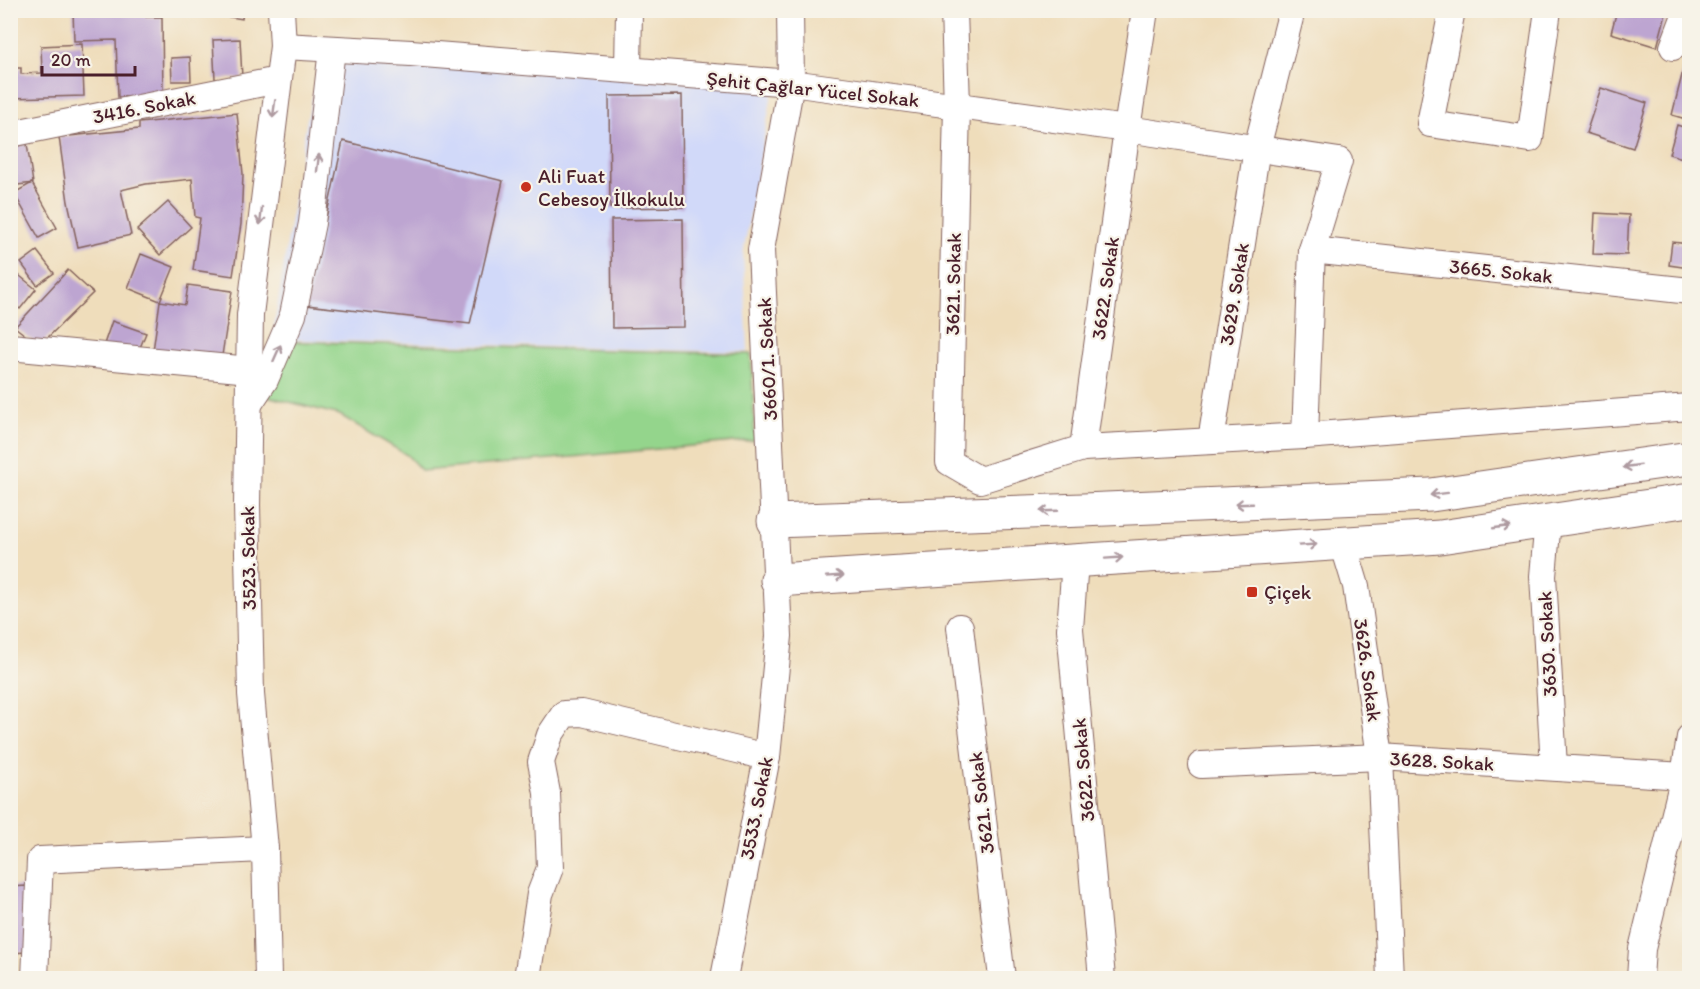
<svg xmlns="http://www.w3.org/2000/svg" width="1700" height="989" viewBox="0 0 1700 989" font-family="Itim,sans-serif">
	<rect width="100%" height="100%" fill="#f7f3e8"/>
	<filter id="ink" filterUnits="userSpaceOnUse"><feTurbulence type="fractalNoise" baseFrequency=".0167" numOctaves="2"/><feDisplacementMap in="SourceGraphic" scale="12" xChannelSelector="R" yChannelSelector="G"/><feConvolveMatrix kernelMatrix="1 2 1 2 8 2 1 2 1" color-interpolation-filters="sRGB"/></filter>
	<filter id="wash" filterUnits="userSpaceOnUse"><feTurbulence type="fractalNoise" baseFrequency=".008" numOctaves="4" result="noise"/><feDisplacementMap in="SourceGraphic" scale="24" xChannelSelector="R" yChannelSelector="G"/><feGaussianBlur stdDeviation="1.35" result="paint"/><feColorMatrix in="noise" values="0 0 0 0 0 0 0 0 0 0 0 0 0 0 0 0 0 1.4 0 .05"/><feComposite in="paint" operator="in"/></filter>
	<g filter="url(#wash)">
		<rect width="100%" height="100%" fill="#efddbb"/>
		<path fill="#d1d9f9" d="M323,54L773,88L743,254L748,352L272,339L307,119Z"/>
		<path fill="#94d58c" stroke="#6f7a5c" stroke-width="1.5" d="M275,341L751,354L755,440L422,471L407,455L340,415L266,396Z"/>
		<g id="blocks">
			<g fill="#bda5d1">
				<path d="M73,10H146V17H162L163,96L118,97L116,40L74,41Z"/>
				<path d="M188,10H243L242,19Z"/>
				<path d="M1617,10H1667L1657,47L1611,33Z"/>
				<path d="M240,39L242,78L215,79L213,40Z"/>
				<path d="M82,44L84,96L10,98V68H21V74L42,73L41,46Z"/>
				<path d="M190,57L191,81H172L171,58Z"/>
				<path d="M1685,63L1689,64V120L1672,115Z"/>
				<path d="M1601,88L1647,103L1633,148L1586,133Z"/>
				<path d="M682,95L683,207L610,208L609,96Z"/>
				<path d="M237,113L243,174L241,224L233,276L193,270L200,218L195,217L192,179L146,184L121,190L131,235L78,247L68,202L59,137L139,129V123Z"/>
				<path d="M1677,125L1689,129V160L1669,154Z"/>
				<path d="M343,141L503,181L470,324L307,305Z"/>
				<path d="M27,144L33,183L10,186V147Z"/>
				<path d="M32,183L57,228L39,238L14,193Z"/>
				<path d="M168,202L191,227L160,255L137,230Z"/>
				<path d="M1595,213L1629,215L1627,255L1593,254Z"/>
				<path d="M683,219L684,327L612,328L611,220Z"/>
				<path d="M1672,242L1689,244V268L1669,265Z"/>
				<path d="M37,251L54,273L37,285L21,263Z"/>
				<path d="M141,254L174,267L160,301L185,305L188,285L232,291L221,362L153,351L160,301L128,288Z"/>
				<path d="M10,268L36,289L20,309L10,301Z"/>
				<path d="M68,270L93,293L39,346L15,327Z"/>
				<path d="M112,321L146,333L137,355L102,350Z"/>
				<path d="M26,886L28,952L10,953V887Z"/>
			</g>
		</g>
	</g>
	<g filter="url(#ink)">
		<use href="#blocks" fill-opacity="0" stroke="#84625d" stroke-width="1.5"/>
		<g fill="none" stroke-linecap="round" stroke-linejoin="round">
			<g stroke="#84625d" stroke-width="28">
				<g id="street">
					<path d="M954,10L957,106L949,462L980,480L1083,448L1305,436L1690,407"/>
					<path d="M1452,10L1430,124L1530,139L1548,10"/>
					<path d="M283,46L411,53L791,83L1127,129L1339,161L1312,250L1305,436"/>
					<path d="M1673,47L1687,10"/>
					<path d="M628,70L629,10"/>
					<path d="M10,134L278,80"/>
					<path d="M1312,250L1690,291"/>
					<path d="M10,347L250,370"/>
					<path d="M249,404L265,380L293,315L312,223L332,49"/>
					<path d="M1211,441L1257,148L1292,10"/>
					<path d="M1083,448L1127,129L1145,10"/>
					<path d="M1548,520L1543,576L1554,767"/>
					<path d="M1343,543L1356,586L1380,757L1390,978"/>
					<path d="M1075,561L1070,629L1102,978"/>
					<path d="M960,627L1002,978"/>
					<path d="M1201,765L1380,757L1684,776"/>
					<path d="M35,978L40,860L265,849"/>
					<path d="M268,978L265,849L251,694L247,505L250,315L283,46L281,10"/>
					<path d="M527,978L540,894L550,868L547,793L541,762L550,735L564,714L582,713L767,757"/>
					<path d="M724,978L767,757L779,636L761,250L791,83L790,10"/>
					<path d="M1640,978L1642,949L1684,776L1690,737"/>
				</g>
			</g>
			<g stroke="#84625d" stroke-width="35">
				<g id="primary">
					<path d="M774,521L1083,510L1431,495L1690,458"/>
					<path d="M777,580L1440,537L1690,500"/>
				</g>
			</g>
			<use href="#street" stroke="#fff" stroke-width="26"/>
			<use href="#primary" stroke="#fff" stroke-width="33"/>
		</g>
		<defs><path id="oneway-shaft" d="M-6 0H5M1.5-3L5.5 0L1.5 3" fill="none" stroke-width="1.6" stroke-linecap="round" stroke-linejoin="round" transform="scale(1.5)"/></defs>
		<g stroke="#ae9aa0">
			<use href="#oneway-shaft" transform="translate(274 109) rotate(98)"/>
			<use href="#oneway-shaft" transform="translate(318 163) rotate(-83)"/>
			<use href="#oneway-shaft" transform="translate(261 216) rotate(97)"/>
			<use href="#oneway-shaft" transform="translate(277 353) rotate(-66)"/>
			<use href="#oneway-shaft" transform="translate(1632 466) rotate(172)"/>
			<use href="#oneway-shaft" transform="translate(1439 494) rotate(173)"/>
			<use href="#oneway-shaft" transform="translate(1244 504) rotate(178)"/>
			<use href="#oneway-shaft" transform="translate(1049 511) rotate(178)"/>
			<use href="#oneway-shaft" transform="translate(1502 527) rotate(-8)"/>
			<use href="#oneway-shaft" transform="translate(1308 545) rotate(-4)"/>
			<use href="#oneway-shaft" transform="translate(1114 558) rotate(-4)"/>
			<use href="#oneway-shaft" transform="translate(835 576) rotate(-4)"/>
		</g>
	</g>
	<g fill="#c8321e" stroke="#f7f3e8" stroke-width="2">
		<circle cx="526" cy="187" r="6"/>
		<rect x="1246" y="586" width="12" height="12" rx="3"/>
	</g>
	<g text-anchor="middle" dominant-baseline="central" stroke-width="4.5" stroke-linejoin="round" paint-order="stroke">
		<g font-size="20" fill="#4a1f2b" stroke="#f7f3e8">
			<text transform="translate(813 89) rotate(6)">Şehit Çağlar Yücel Sokak</text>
			<text transform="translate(144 107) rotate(-11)">3416. Sokak</text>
			<text transform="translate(1501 271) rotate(6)">3665. Sokak</text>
			<text transform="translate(953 284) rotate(-89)">3621. Sokak</text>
			<text transform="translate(1105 288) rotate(-82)">3622. Sokak</text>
			<text transform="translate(1234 294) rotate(-81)">3629. Sokak</text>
			<text transform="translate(767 359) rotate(-93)">3660/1. Sokak</text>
			<text transform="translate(248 558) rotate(-91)">3523. Sokak</text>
			<text transform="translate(1547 644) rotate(-93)">3630. Sokak</text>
			<text transform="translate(1368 670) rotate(82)">3626. Sokak</text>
			<text transform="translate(1442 761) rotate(3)">3628. Sokak</text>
			<text transform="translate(1083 770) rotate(-95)">3622. Sokak</text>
			<text transform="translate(981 803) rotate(-97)">3621. Sokak</text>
			<text transform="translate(756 808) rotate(-79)">3533. Sokak</text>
		</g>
		<g font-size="20" fill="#4a1f2b" stroke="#f7f3e8" text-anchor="start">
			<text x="538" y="176">Ali Fuat<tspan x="538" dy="23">Cebesoy İlkokulu</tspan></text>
			<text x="1264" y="592">Çiçek</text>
		</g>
	</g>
	<rect width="1700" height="989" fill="none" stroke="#f7f3e8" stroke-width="36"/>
	<path d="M42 66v9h93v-9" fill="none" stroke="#4a1f2b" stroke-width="3"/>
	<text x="51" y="66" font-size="18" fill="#4a1f2b" stroke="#f7f3e8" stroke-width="4.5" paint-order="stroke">20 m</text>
</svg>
